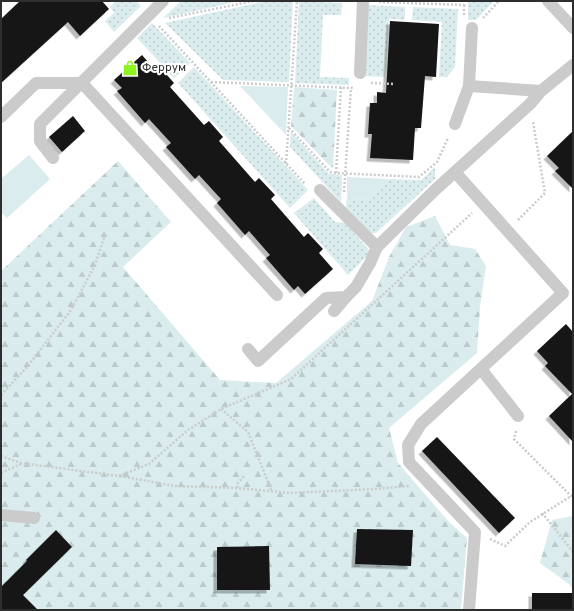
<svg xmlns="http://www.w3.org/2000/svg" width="574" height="611" viewBox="0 0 574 611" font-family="Overpass,sans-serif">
	<defs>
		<pattern id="grass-dots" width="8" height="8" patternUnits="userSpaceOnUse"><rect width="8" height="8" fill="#daeced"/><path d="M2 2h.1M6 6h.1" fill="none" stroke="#bbcbcc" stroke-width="1.8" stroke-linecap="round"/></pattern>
		<pattern id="forest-firs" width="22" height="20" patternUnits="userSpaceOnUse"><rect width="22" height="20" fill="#daeced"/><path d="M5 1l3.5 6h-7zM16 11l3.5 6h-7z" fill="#bbcbcc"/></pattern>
		<filter id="shadow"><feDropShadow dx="-3.5" dy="3.5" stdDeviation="0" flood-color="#0004"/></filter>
	</defs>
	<rect width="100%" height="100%" fill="#fff"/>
	<g fill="url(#grass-dots)">
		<path d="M116,1H136L141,6L114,32L105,21L114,13L110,7Z"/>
		<path d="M181,1H240L163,18Z"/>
		<path d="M266,1H293L289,82L223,80L165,23Z"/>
		<path d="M299,1L342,3L341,15H323L320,77L349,78V85L295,83Z"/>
		<path d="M468,1H494L476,20H468Z"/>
		<path d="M367,5L405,7V20L389,19L385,77L363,76Z"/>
		<path d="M413,7L458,9L455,67L447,77H439L442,22L412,20Z"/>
		<path d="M152,23L190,63L174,78L137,38Z"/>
		<path d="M194,67L308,190L290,208L178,83Z"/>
		<path d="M291,132L329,174L342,175L341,202L290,147Z"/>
		<path d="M435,167V179L376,233H371L346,207L347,198L370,199L389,179L421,180Z"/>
		<path d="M314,198L335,222L345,223L371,252L348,275L294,213Z"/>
	</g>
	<g fill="url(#forest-firs)">
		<path d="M294,87L337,90L333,169L291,126Z"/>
		<path d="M118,161L171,222L123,267L220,380L276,383L372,301L389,257L406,227L435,216L450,245L475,249L486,266L480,307L477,353L389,428L398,463L449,522L467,538L461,610H1V271Z"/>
		<path d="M573,516V591L570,585L540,563L552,520Z"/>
	</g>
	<g fill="#daeced">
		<path d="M240,86L288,87L286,135Z"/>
		<path d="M29,155L50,179L7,218L1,212V179Z"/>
		<path d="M347,177L389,179L370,199L347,198Z"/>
	</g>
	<g fill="#151515" filter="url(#shadow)">
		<path d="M20,1H102L109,9L80,36L68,22L1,83V19Z"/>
		<path d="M390,21L439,24L436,77L425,76L421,128H415L413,160L370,158L372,134H368L370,103H377V92L386,93Z"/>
		<path d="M142,55L155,70L159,66L174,83L170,87L204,125L209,121L223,137L219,141L255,182L259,178L275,195L271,199L304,237L308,233L323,249L319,253L333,269L305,294L298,286L294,290L266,258L270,255L249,231L245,235L217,203L221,199L199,175L195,179L166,147L171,143L149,119L145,123L117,91L122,88L114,80Z"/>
		<path d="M73,116L85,131L62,152L49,137Z"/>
		<path d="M573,131V189L555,171L559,168L547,156Z"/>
		<path d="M566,324L573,332V442L549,416L572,394L545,366L548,363L537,351Z"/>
		<path d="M437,437L515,518L499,533L422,451Z"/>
		<path d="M357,529L413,530L411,566L355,564Z"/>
		<path d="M56,530L72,547L23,595L38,610H1V587L27,561L26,560Z"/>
		<path d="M269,546L270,590H217V547Z"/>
		<rect x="532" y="593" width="41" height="17"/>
	</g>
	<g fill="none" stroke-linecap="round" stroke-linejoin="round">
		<g stroke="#cbcbcb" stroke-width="2.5" stroke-dasharray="2 2" stroke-linecap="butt">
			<path d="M379,2L464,5V1"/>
			<path d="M464,15V5"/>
			<path d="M169,18L254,1"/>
			<path d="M483,18L499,1"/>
			<path d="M159,26L305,184"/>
			<path d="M211,82L351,88L353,87"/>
			<path d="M371,83L394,84"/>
			<path d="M289,128L330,172L336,173L419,177L437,162L448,138"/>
			<path d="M286,164L297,1"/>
			<path d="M336,173L341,87"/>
			<path d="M344,192L351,88"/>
			<path d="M518,220L545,193L533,122"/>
			<path d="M1,395L27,367L71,310L95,265L106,232"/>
			<path d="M221,409L248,432L272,492"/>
			<path d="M516,431L514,439L571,496L573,494"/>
			<path d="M1,456L21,463L119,476L149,464L188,430L221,409L291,379L472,213"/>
			<path d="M1,473L21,464"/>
			<path d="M120,476L175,486L237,488L290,493L375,489L409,486"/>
			<path d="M237,488L238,483L244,476"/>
			<path d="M542,515L543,514L573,552"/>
			<path d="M490,539L505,546L530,522L571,496"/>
		</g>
		<g stroke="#cbcbcb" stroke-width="12">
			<path d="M548,1L573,28"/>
			<path d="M360,73L363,1"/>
			<path d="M469,86L541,91"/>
			<path d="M1,117L36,83H82L277,295"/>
			<path d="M455,124L469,86L472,28"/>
			<path d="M53,158L40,141V124L163,1"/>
			<path d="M455,172L563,293L421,424L408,445L409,462L475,532L469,610"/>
			<path d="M320,190L377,247"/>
			<path d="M334,311L346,297"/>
			<path d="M248,349L258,361L326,298L346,297L356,287L370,263L377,247L435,190L530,104L541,91L573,65"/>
			<path d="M481,369L518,416"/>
			<path d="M1,515L34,518"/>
		</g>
	</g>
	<defs>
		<g id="shop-bare" transform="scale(1.2)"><path d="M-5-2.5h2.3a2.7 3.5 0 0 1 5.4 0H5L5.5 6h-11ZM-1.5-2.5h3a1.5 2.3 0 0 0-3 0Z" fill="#90f421" stroke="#fff" stroke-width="2.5" paint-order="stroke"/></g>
	</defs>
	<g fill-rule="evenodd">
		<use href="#shop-bare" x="130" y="68"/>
	</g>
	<g text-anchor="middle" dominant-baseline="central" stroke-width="4" stroke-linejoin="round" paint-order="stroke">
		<g font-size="12" fill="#2e2e2e" stroke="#fff" text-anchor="start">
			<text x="142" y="68">Феррум</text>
		</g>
	</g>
	<rect width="574" height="611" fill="none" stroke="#2e2e2e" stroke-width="4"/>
</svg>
